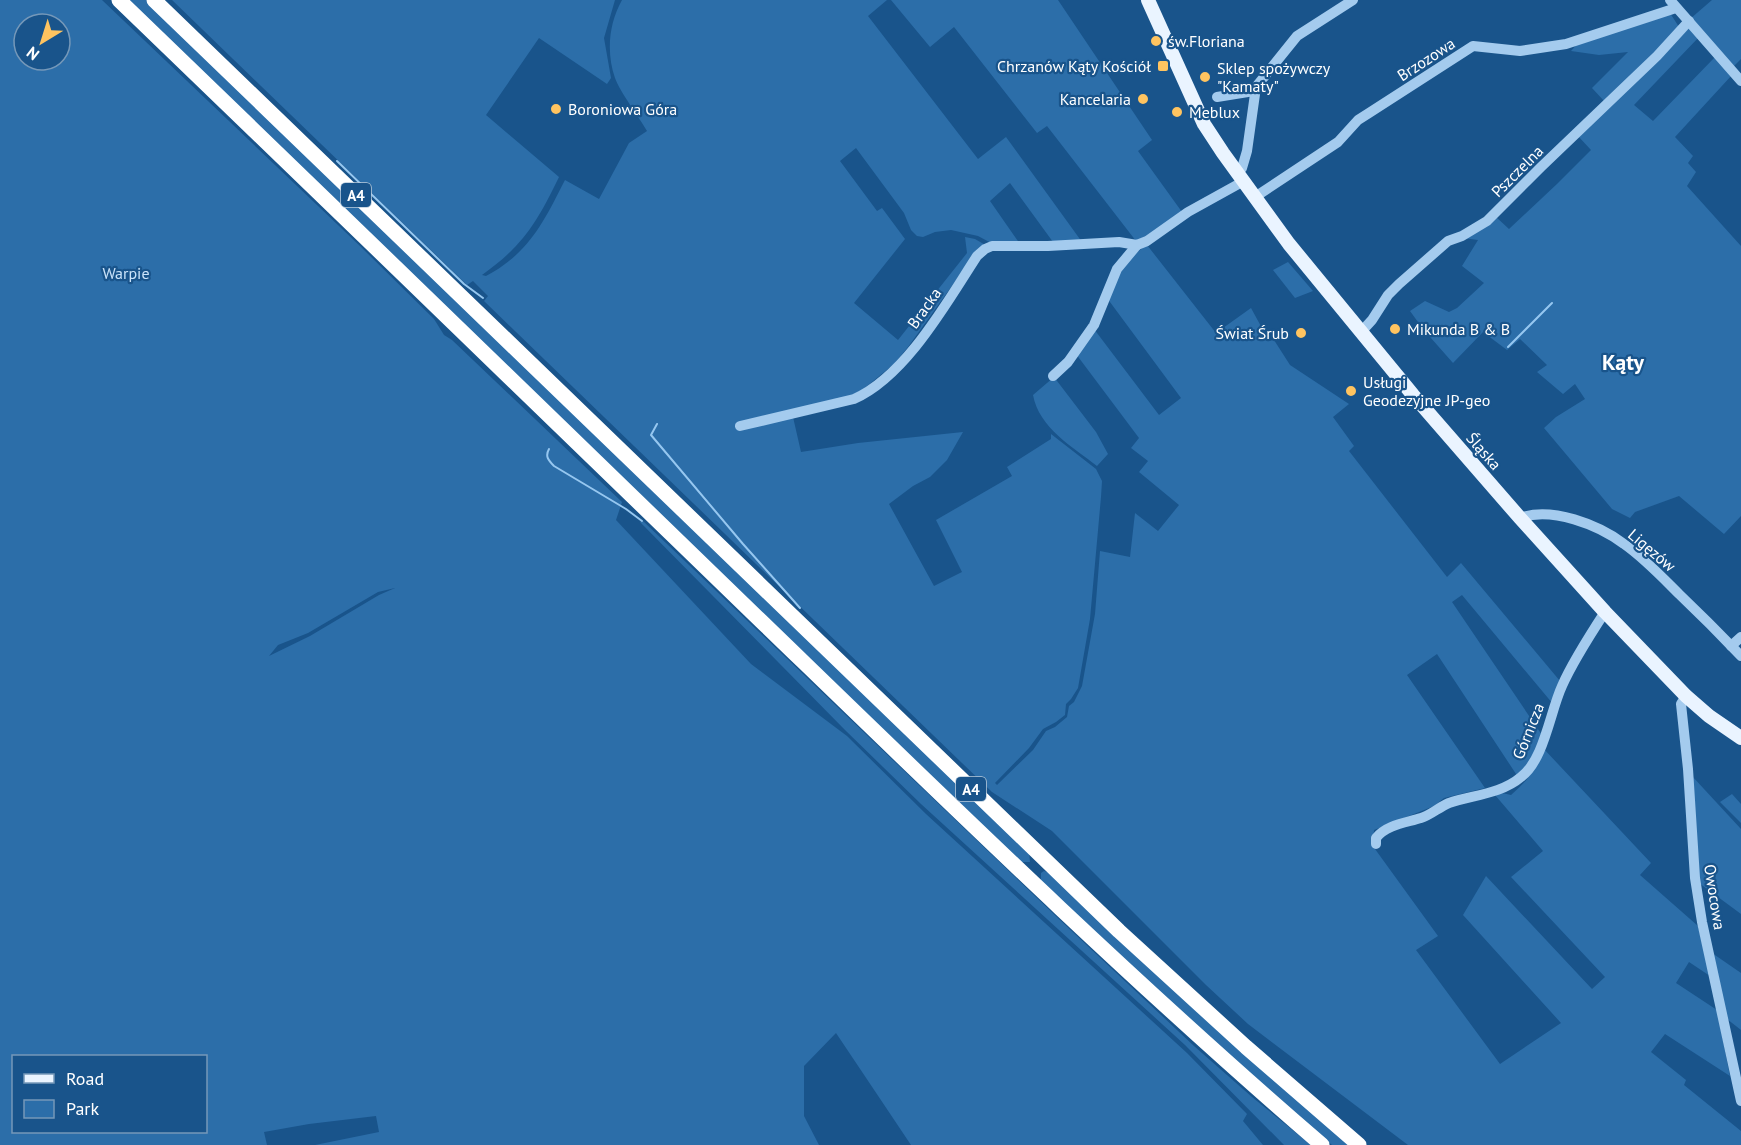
<svg xmlns="http://www.w3.org/2000/svg" width="1741" height="1145" viewBox="0 0 1741 1145" font-family="'PT Sans',sans-serif">
	<rect width="100%" height="100%" fill="#19548b"/>
	<g fill="#2c6ea9" fill-rule="evenodd">
		<path d="M0,0H102L360,246L434,319L444,335L452,340L622,502L616,520L751,664L847,736L926,814L1187,1053L1247,1114L1243,1121L1263,1145H911L836,1033L804,1066V1116L819,1145H315L379,1132L376,1116L309,1124L264,1132L267,1145H0ZM24,24H60V60H24ZM395,588L379,595L310,636L269,656L278,645L308,633L378,592ZM206,1056V1132H14V1056Z"/>
		<path d="M127,0H146L1029,852L1030,862H1020Z"/>
		<path d="M172,0H615L604,38L611,78L607,84L539,38L486,115L559,177C537,222 524,245 482,275L486,276C530,252 543,223 565,180L599,199L629,143L647,131C639,117 620,92 615,78C606,52 609,23 622,0H887L868,16L978,159L1006,137L1082,242H1053L1010,183L990,201L1020,244H993L978,236L951,230L935,232L923,237L917,236L911,230L904,213L856,148L840,161L877,211L882,208L905,239L854,303L898,340L967,253L965,237L975,239L987,246L972,258L908,347L894,364L861,391L856,401L793,417L801,452L858,443L963,432L947,460L930,477L913,486L889,504L934,586L962,572L936,520L1012,476L1007,467L1051,439V434L1096,469L1102,481L1101,497L1090,619L1078,688L1071,699L1066,704L1065,715L1056,722L1043,729L1029,748L995,783L997,785L1033,750L1046,731L1055,727L1067,717L1069,706L1074,702L1082,686L1095,614L1100,551L1130,557L1135,513L1158,531L1179,505L1139,472L1148,461L1131,448L1139,438L1076,354L1094,329L1159,415L1181,398L1107,298L1118,271L1137,252L1147,245L1216,333L1251,308L1269,341L1274,340L1290,365L1349,404L1333,417L1354,446L1349,451L1447,577L1461,563L1560,681L1553,704L1462,595L1452,602L1542,735L1528,767L1518,777L1437,654L1407,675L1485,788L1444,798L1434,806L1374,830L1373,843L1375,849L1438,936L1416,950L1500,1064L1561,1023L1463,915L1486,876L1592,989L1605,977L1511,877L1543,851L1495,795L1502,793L1511,795C1531,777 1533,773 1543,748L1651,863L1640,875L1698,926L1710,976L1689,962L1676,983L1717,1010L1730,1076L1665,1034L1651,1052L1686,1080L1684,1085L1741,1131V1145H1408L1248,1024L1206,985L1052,831L992,792L484,301L488,296L473,281L467,285Z"/>
		<path d="M891,0H1058L1152,140L1138,151L1182,212L1158,230L1136,241L1047,126L1037,133L954,27L930,47Z"/>
		<path d="M1712,0H1741V59L1733,67L1690,19Z"/>
		<path d="M1670,13L1679,27L1605,102L1592,88L1628,52L1599,55L1571,51L1579,42Z"/>
		<path d="M1689,28L1699,37L1634,105L1653,121L1716,56L1732,75L1675,137L1693,156L1688,163L1696,172L1687,186L1741,246V516L1724,534L1679,496L1635,512L1630,518L1612,509L1544,428L1556,417L1585,399L1575,384L1563,394L1537,372L1547,365L1520,339L1507,350L1483,332L1453,363L1423,329L1410,311L1425,301L1449,312L1457,308L1484,283L1462,266L1478,240L1463,238L1495,216L1509,229L1558,183L1591,150L1578,136Z"/>
		<path d="M1288,262L1313,291L1295,298L1273,270Z"/>
		<path d="M1054,377L1096,432L1108,454L1097,466C1073,447 1039,428 1033,395Z"/>
		<path d="M643,521L1060,920L1194,1046L1252,1097L1311,1145H1284L1185,1045L921,804L845,730L640,522Z"/>
		<path d="M1692,776L1741,829V914L1699,883Z"/>
		<path d="M1732,794L1741,804V823L1720,802Z"/>
		<path d="M1044,871L1051,873L1351,1145H1332L1210,1039L1041,882V873Z"/>
		<path d="M1712,953L1741,973V1030L1727,1019Z"/>
	</g>
	<g fill="none" stroke-linecap="round" stroke-linejoin="round">
		<g stroke="#96c7f0" stroke-width="2">
			<path d="M337,161L464,284L483,298"/>
			<path d="M1508,347L1552,303"/>
			<path d="M657,424L651,435L743,544L800,608"/>
			<path d="M549,449C545,456 548,460 554,466L626,509L642,521"/>
		</g>
		<g stroke="#a4cbee" stroke-width="10">
			<path d="M1670,0L1741,81"/>
			<path d="M1217,97L1254,91"/>
			<path d="M1237,172L1242,168L1247,151L1256,87L1297,36L1353,0"/>
			<path d="M1255,197L1338,142L1358,120L1369,113L1473,46L1520,51L1566,44L1676,8"/>
			<path d="M1361,332L1372,320L1388,295L1399,284L1448,241L1462,236L1487,221L1541,167L1657,56L1689,21"/>
			<path d="M1053,376L1068,362L1094,325L1117,269L1137,245"/>
			<path d="M740,426L854,399C906,376 947,302 977,256L985,249L992,246H1048L1119,242L1137,245L1147,241L1188,212L1244,181"/>
			<path d="M1520,518C1551,506 1599,525 1624,544C1644,558 1661,576 1679,594C1700,614 1721,635 1741,656"/>
			<path d="M1731,646L1741,637"/>
			<path d="M1686,696L1681,704L1688,769L1695,878L1702,922L1741,1101"/>
			<path d="M1376,844V838C1386,825 1405,823 1421,818C1431,815 1439,807 1449,803C1473,795 1501,794 1521,777C1544,760 1550,712 1562,686C1573,661 1590,635 1605,612"/>
		</g>
		<path stroke="#eaf4ff" stroke-width="14" d="M1148,0L1204,124L1223,153L1289,244L1413,395L1520,518L1605,612L1686,696L1709,716L1741,738"/>
		<g stroke="#fff" stroke-width="15">
			<path d="M119,0C333,207 548,413 761,621C945,799 1128,978 1322,1145"/>
			<path d="M154,0L1119,931L1246,1047L1359,1145"/>
		</g>
	</g>
	<g fill="#ffc460" stroke="#19548b" stroke-width="2">
		<circle cx="1156" cy="41" r="6"/>
		<rect x="1157" y="60" width="12" height="12" rx="3"/>
		<circle cx="1205" cy="77" r="6"/>
		<circle cx="1143" cy="99" r="6"/>
		<circle cx="556" cy="109" r="6"/>
		<circle cx="1177" cy="112" r="6"/>
		<circle cx="1395" cy="329" r="6"/>
		<circle cx="1301" cy="333" r="6"/>
		<circle cx="1351" cy="391" r="6"/>
	</g>
	<g text-anchor="middle" dominant-baseline="central" stroke-width="4.5" stroke-linejoin="round" paint-order="stroke">
		<g fill="#19548b" stroke="#baccdc" stroke-width="1.5">
			<rect x="341" y="183" width="30" height="24" rx="4.5"/>
			<rect x="956" y="777" width="30" height="24" rx="4.5"/>
		</g>
		<g font-size="15" font-weight="bold" fill="#fff">
			<text x="356" y="195">A4</text>
			<text x="971" y="789">A4</text>
		</g>
		<g font-size="16" fill="#fff" stroke="#19548b" text-anchor="start">
			<text x="1168" y="41">św.Floriana</text>
			<text x="1151" y="66" text-anchor="end">Chrzanów Kąty Kościół</text>
			<text x="1217" y="68">Sklep spożywczy<tspan x="1217" dy="18">"Kamaty"</tspan></text>
			<text x="1131" y="99" text-anchor="end">Kancelaria</text>
			<text x="568" y="109">Boroniowa Góra</text>
			<text x="1189" y="112">Meblux</text>
			<text x="1407" y="329">Mikunda B &amp; B</text>
			<text x="1289" y="333" text-anchor="end">Świat Śrub</text>
			<text x="1363" y="382">Usługi<tspan x="1363" dy="18">Geodezyjne JP-geo</tspan></text>
		</g>
		<g font-size="16" fill="#fff" stroke="#19548b">
			<text transform="translate(1426 59) rotate(-33)">Brzozowa</text>
			<text transform="translate(1517 171) rotate(-45)">Pszczelna</text>
			<text transform="translate(924 308) rotate(-55)">Bracka</text>
			<text transform="translate(1484 451) rotate(49)">Śląska</text>
			<text transform="translate(1652 550) rotate(40)">Ligęzów</text>
			<text transform="translate(1528 731) rotate(-68)">Górnicza</text>
			<text transform="translate(1715 897) rotate(81)">Owocowa</text>
		</g>
		<g font-size="16" fill="#cae3fa" stroke="#19548b">
			<text x="126" y="273">Warpie</text>
		</g>
		<g font-size="22" font-weight="bold" fill="#fff" stroke="#19548b">
			<text x="1623" y="362">Kąty</text>
		</g>
	</g>
	<rect x="12" y="1055" width="195" height="78" fill="#19548b" stroke="#7598b9" stroke-width="1.5"/>
	<rect x="24" y="1074" width="30" height="9" fill="#eaf4ff" stroke="#7598b9" stroke-width="1.5"/>
	<text x="66" y="1085" font-size="18" fill="#ffffff">Road</text>
	<rect x="24" y="1100" width="30" height="18" fill="#2c6ea9" stroke="#7598b9" stroke-width="1.5"/>
	<text x="66" y="1115" font-size="18" fill="#ffffff">Park</text>
	<g transform="translate(42 42) rotate(218)"><circle r="28" fill="#19548b" stroke="#7598b9" stroke-width="1.5"/>
	<path d="M0-4.5L10 22L0 15L-10 22Z" fill="#ffc460"/>
	<text y="-9" font-size="16" font-weight="bold" text-anchor="middle" fill="#ffffff">N</text>
	</g>
</svg>
